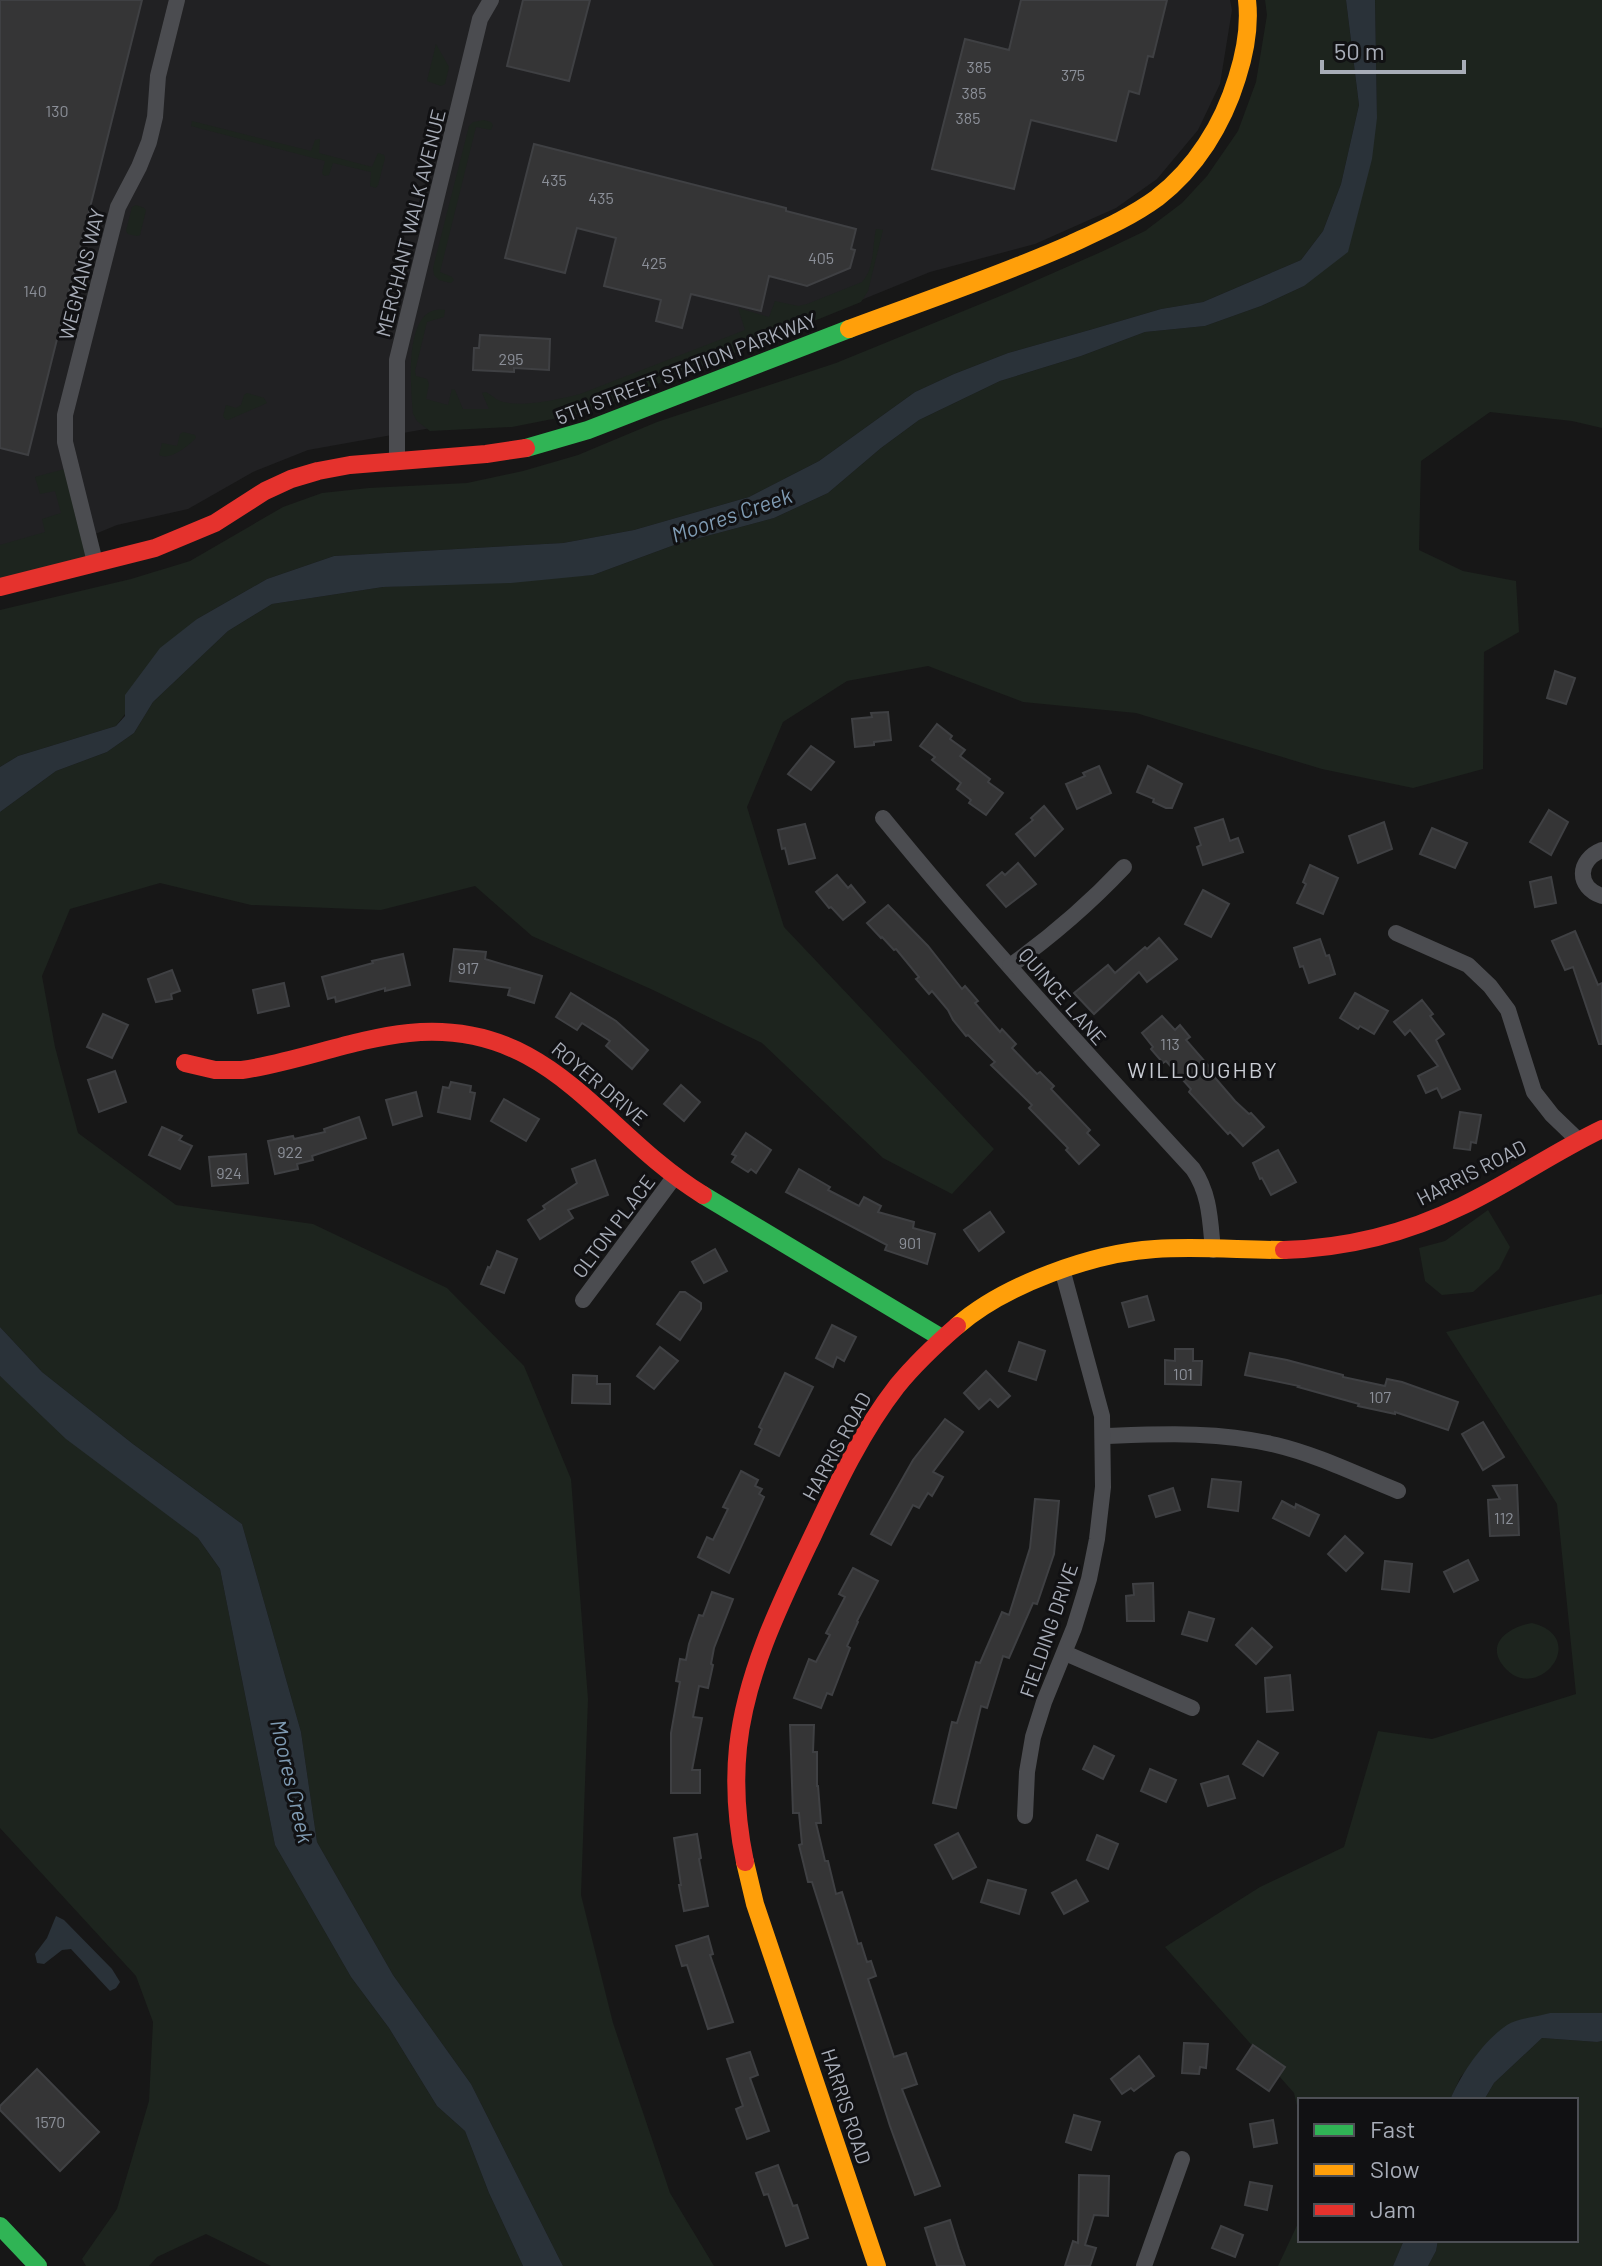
<svg xmlns="http://www.w3.org/2000/svg" width="1602" height="2266" viewBox="0 0 1602 2266" font-family="Barlow,sans-serif">
	<rect width="100%" height="100%" fill="#171717"/>
	<path fill="#212123" d="M0,0H1230L1232,10L1220,84L1198,130L1157,179L1116,208L1035,244L930,272L670,378L431,428L308,450L253,472L188,509L117,525L54,551L0,565Z"/>
	<g fill="#1d241e">
		<path d="M1265,0H1346L1359,105L1341,184L1323,231L1301,260L1203,302L1161,309L1093,329L1008,353L954,374L915,392L819,461L749,497L634,530L563,543L334,556L267,579L197,619L116,726L18,756L0,767V610L131,579L190,561L283,507L322,493L369,488L467,483L523,471L578,455L657,422L836,363L1010,292L1101,252L1145,231L1182,203L1207,176L1238,131L1256,82L1267,15Z"/>
		<path d="M1375,0H1602V428L1572,421L1490,412L1421,461L1419,550L1463,571L1516,581L1519,632L1484,652L1483,769L1413,788L1322,769L1136,713L1023,702L928,666L847,681L783,722L747,807L784,927L994,1149L952,1194L883,1158L762,1043L653,990L532,936L475,886L381,910L251,905L160,883L70,909L42,976L55,1047L78,1133L176,1205L313,1224L447,1288L524,1366L571,1479L588,1699L581,1895L613,2023L670,2193L714,2266H563L471,2084L393,1975L317,1842L301,1732L242,1524L133,1444L42,1372L0,1327V812L56,771L107,752L134,733L153,702L228,631L272,604L383,587L593,575L677,544L774,518L828,493L881,448L919,420L1000,381L1081,356L1145,332L1205,326L1261,306L1304,286L1377,118Z"/>
		<path d="M436,44L449,67L445,84L441,86L427,81Z"/>
		<path d="M484,120L491,122L493,125L491,130L476,127L440,272L452,277L454,280L451,283L439,280L434,275L433,268L469,126L473,122Z"/>
		<path d="M192,121L311,151L315,140L320,139L319,153L372,167L378,153L384,155L385,158L378,185L376,188L370,186L371,172L333,163L329,175L324,176L322,173L325,161L191,126Z"/>
		<path d="M136,205L144,208L146,210L140,235L137,236L128,234L126,231L132,207Z"/>
		<path d="M876,229L883,230L868,291L861,302L588,412L512,427L430,431L417,421L413,414C411,389 402,303 445,310L444,317L427,322L415,371L416,376L427,379L429,384L426,399L448,405L452,389L455,390L463,409H489L482,393L486,392C490,394 493,397 496,399C514,410 560,399 580,394L745,330L738,308L769,317L775,301L798,306L807,304L862,282C875,268 872,246 876,229Z"/>
		<path d="M247,393L264,398L267,403L228,420L225,419L223,416L226,405L236,408L241,405L244,395Z"/>
		<path d="M183,432L195,435L196,438C188,446 170,461 159,455L162,443L177,446L180,434Z"/>
		<path d="M72,467L95,562L0,587V545L45,532L42,519L61,513L55,491L40,494L35,477Z"/>
		<path d="M1488,1210L1510,1247L1499,1269L1473,1292L1442,1295L1425,1281L1419,1248L1445,1241Z"/>
		<path d="M1602,1294V2013H1550L1483,2048L1460,2078L1450,2100H1300V2118L1294,2093L1165,1947L1260,1887L1344,1847L1378,1731L1432,1739L1576,1694L1557,1504L1446,1332Z"/>
		<path d="M0,1376L133,1488L198,1538L220,1569L275,1845L351,1977L389,2028L437,2106L465,2131L489,2193L523,2266H271L206,2234L157,2257L149,2266H86L82,2259L117,2209L149,2101L153,2022L136,1976L0,1828Z"/>
		<path d="M1532,1623C1591,1638 1538,1703 1506,1669C1483,1645 1508,1627 1532,1623Z"/>
		<path d="M1542,2038L1597,2042L1602,2041V2266H1428L1436,2251L1438,2240H1576V2100H1484L1494,2083Z"/>
		<path d="M1300,2219V2240H1404L1393,2266H1278Z"/>
	</g>
	<g fill="#2a3239">
		<path d="M1346,0H1375L1377,118L1372,159L1348,252L1304,286L1261,306L1205,326L1145,332L1081,356L1000,381L919,420L881,448L828,493L774,518L677,544L593,575L511,583L383,587L272,604L228,631L153,702L134,733L107,752L56,771L0,812V767L18,756L116,726L125,716V695L160,648L197,619L267,579L334,556L563,543L634,530L749,497L819,461L915,392L954,374L1008,353L1093,329L1161,309L1203,302L1301,260L1323,231L1341,184L1359,105Z"/>
		<path d="M0,1327L42,1372L133,1444L242,1524L301,1732L317,1842L393,1975L471,2084L563,2266H523L489,2193L465,2131L437,2106L389,2028L351,1977L275,1845L220,1569L198,1538L66,1439L0,1376Z"/>
		<path d="M56,1916L64,1920L112,1969L120,1982L116,1988L110,1991L71,1949L62,1950L44,1964L37,1963L35,1954L47,1938Z"/>
		<path d="M1550,2013H1602V2041L1597,2042L1542,2038L1494,2083L1484,2100H1450C1461,2074 1483,2041 1507,2025C1518,2018 1537,2017 1550,2013Z"/>
		<path d="M1404,2240H1438L1436,2251L1428,2266H1393Z"/>
	</g>
	<g fill="#353536" stroke="#3f4043" stroke-width="2">
		<path d="M0,0H142L28,455L0,448Z"/>
		<path d="M523,0H590L569,81L507,66Z"/>
		<path d="M1021,0H1167L1153,57L1148,56L1139,94L1129,91L1116,141L1031,120L1014,189L932,169L965,39L1009,50Z"/>
		<path d="M534,144L786,208V211L856,229L851,249L855,250L850,268L807,286L769,276L761,311L691,294L682,328L656,321L661,300L604,286L616,238L577,228L565,273L505,258Z"/>
		<path d="M480,335L550,339L549,370L514,368V372L473,370L474,348H479Z"/>
		<path d="M1555,671L1575,678L1566,704L1547,698Z"/>
		<path d="M888,712L891,740L874,742V745L855,747L852,719L872,717L871,713Z"/>
		<path d="M937,724L952,736L950,739L965,750L960,756L990,779L988,782L1003,793L986,815L969,803L971,800L957,789L961,783L932,760L935,757L920,746Z"/>
		<path d="M811,746L834,762L811,790L788,774Z"/>
		<path d="M1099,766L1111,793L1077,809L1066,784L1085,776L1083,773Z"/>
		<path d="M1148,766L1182,784L1172,808H1166L1153,802L1154,799L1137,792Z"/>
		<path d="M1044,806L1063,829L1035,856L1016,834L1033,820L1031,818Z"/>
		<path d="M1549,810L1568,822L1551,855L1530,842Z"/>
		<path d="M1223,819L1230,841L1238,838L1243,852L1203,865L1197,847L1201,845L1195,828Z"/>
		<path d="M1384,822L1392,849L1358,863L1349,836Z"/>
		<path d="M805,824L815,858L789,864L785,848L782,849L778,830Z"/>
		<path d="M1432,828L1467,843L1455,868L1420,854Z"/>
		<path d="M1018,863L1036,884L1006,907L987,885L1002,872L1005,875Z"/>
		<path d="M1310,865L1338,878L1323,914L1297,903L1306,884L1303,882Z"/>
		<path d="M837,875L848,888L851,885L865,902L843,920L831,907L829,908L816,892Z"/>
		<path d="M1551,877L1556,903L1535,907L1530,882Z"/>
		<path d="M1203,890L1229,904L1211,937L1185,924Z"/>
		<path d="M888,905L928,946L962,989L965,986L978,1001L975,1003L1000,1032L1002,1029L1016,1044L1012,1048L1037,1074L1040,1072L1054,1086L1051,1089L1090,1130L1087,1133L1099,1145L1079,1164L1066,1150L1068,1148L1029,1108L1032,1105L991,1065L995,1062L968,1035L966,1036L953,1020L948,1010L932,991L929,994L916,979L919,977L896,949L894,950L882,937L881,938L867,923Z"/>
		<path d="M1575,931L1598,985L1602,983V1044H1599L1573,967L1565,970L1552,941Z"/>
		<path d="M1159,938L1177,959L1147,982L1139,972L1094,1014L1074,993L1108,965L1115,973L1145,947L1147,949Z"/>
		<path d="M1320,939L1326,956L1329,955L1335,974L1309,983L1303,966L1300,967L1294,948Z"/>
		<path d="M454,949L486,952L485,959L542,976L534,1003L508,995L510,988L450,981Z"/>
		<path d="M403,954L410,985L385,991V988L336,1002L335,997L328,999L322,977L373,963L372,961Z"/>
		<path d="M172,970L180,991L171,994L172,999L156,1002L148,979Z"/>
		<path d="M284,983L289,1006L258,1013L253,990Z"/>
		<path d="M571,993L616,1021L648,1050L632,1069L606,1046L610,1041L582,1023L577,1030L556,1017Z"/>
		<path d="M1355,993L1388,1011L1374,1034L1360,1026L1358,1029L1340,1018Z"/>
		<path d="M1422,1000L1433,1014L1430,1016L1444,1034L1436,1040L1460,1089L1442,1098L1437,1088L1426,1093L1418,1076L1438,1066L1410,1030L1405,1035L1394,1022Z"/>
		<path d="M103,1014L128,1025L112,1058L87,1047Z"/>
		<path d="M1162,1016L1175,1030L1180,1025L1190,1037L1186,1040L1213,1071L1211,1073L1235,1101L1249,1114L1251,1113L1264,1127L1243,1146L1230,1132L1228,1134L1189,1092L1191,1089L1166,1061L1163,1063L1151,1049L1153,1047L1142,1033Z"/>
		<path d="M115,1071L126,1102L99,1112L88,1080Z"/>
		<path d="M451,1082L471,1086L470,1092L475,1093L470,1119L438,1112L443,1087L449,1088Z"/>
		<path d="M681,1085L700,1102L684,1121L664,1104Z"/>
		<path d="M416,1092L422,1116L393,1125L386,1100Z"/>
		<path d="M504,1099L539,1119L526,1141L491,1121Z"/>
		<path d="M1460,1112L1481,1115L1476,1143L1471,1142L1470,1150L1454,1148Z"/>
		<path d="M359,1117L366,1138L312,1156L313,1160L297,1164L298,1169L275,1174L268,1141L293,1136L294,1139L325,1132L324,1129Z"/>
		<path d="M162,1127L182,1136L179,1140L192,1146L180,1169L149,1155Z"/>
		<path d="M746,1133L771,1150L756,1173L751,1169L748,1172L732,1162L736,1156L732,1154Z"/>
		<path d="M1278,1150L1296,1182L1271,1195L1262,1178L1260,1179L1253,1163Z"/>
		<path d="M246,1154L248,1183L212,1186L209,1157Z"/>
		<path d="M595,1160L608,1195L568,1210L573,1218L540,1239L528,1220L545,1209L543,1206L577,1183L572,1169Z"/>
		<path d="M799,1169L830,1187L828,1190L859,1206L864,1197L881,1206L878,1212L914,1222L913,1228L935,1234L927,1264L885,1250L887,1245L786,1192Z"/>
		<path d="M990,1212L1004,1232L979,1251L964,1230Z"/>
		<path d="M715,1249L727,1271L704,1283L692,1262Z"/>
		<path d="M497,1251L517,1259L504,1293L481,1284L488,1267L490,1268Z"/>
		<path d="M680,1292H685L701,1303V1309L680,1340L657,1324Z"/>
		<path d="M1147,1296L1154,1320L1129,1327L1122,1303Z"/>
		<path d="M832,1325L856,1337L844,1361L837,1357L833,1367L816,1358Z"/>
		<path d="M1019,1342L1045,1351L1036,1380L1009,1371Z"/>
		<path d="M660,1347L678,1361L654,1389L637,1376Z"/>
		<path d="M1175,1349H1193V1361H1202L1201,1385L1165,1384V1360L1175,1361Z"/>
		<path d="M1250,1353L1287,1360L1343,1375V1377L1385,1386L1387,1379L1402,1382L1458,1402L1448,1430L1395,1412V1414L1358,1406L1359,1404L1298,1387L1299,1386L1245,1375Z"/>
		<path d="M986,1371L1010,1396L998,1407L990,1399L979,1409L964,1393Z"/>
		<path d="M785,1373L813,1387L779,1456L755,1444L762,1429L759,1427Z"/>
		<path d="M573,1375L597,1376V1384H610V1404L572,1403Z"/>
		<path d="M945,1419L963,1432L933,1472L943,1477L932,1496L928,1493L919,1508L913,1505L891,1545L871,1534L913,1460Z"/>
		<path d="M1483,1422L1504,1457L1483,1470L1462,1434Z"/>
		<path d="M741,1471L758,1480L755,1486L762,1489L759,1494L764,1497L729,1573L698,1557L707,1537L713,1540L728,1509L723,1507Z"/>
		<path d="M1212,1479L1241,1482L1238,1511L1208,1507Z"/>
		<path d="M1517,1485L1519,1535L1490,1536L1488,1500L1500,1499L1493,1486Z"/>
		<path d="M1173,1488L1180,1510L1156,1517L1149,1496Z"/>
		<path d="M1035,1499L1059,1501L1054,1554L1037,1604L1033,1603L1009,1658L1003,1656L987,1708L981,1706L956,1808L933,1803L952,1722L957,1723L976,1662L980,1663L1002,1612L1009,1615L1030,1548Z"/>
		<path d="M1282,1501L1295,1508L1296,1504L1319,1515L1309,1536L1273,1518Z"/>
		<path d="M1345,1536L1363,1553L1346,1571L1328,1554Z"/>
		<path d="M1468,1560L1478,1580L1454,1592L1444,1572Z"/>
		<path d="M1385,1561L1412,1564L1409,1592L1382,1589Z"/>
		<path d="M853,1568L878,1581L857,1621L858,1622L847,1646L850,1648L832,1695L827,1693L821,1708L794,1698L809,1659L816,1662L830,1635L826,1633L845,1597L839,1594Z"/>
		<path d="M1153,1583L1154,1621H1127L1126,1596L1134,1595L1133,1584Z"/>
		<path d="M712,1592L733,1599L714,1648L711,1664L713,1665L708,1688L699,1686L693,1717L702,1718L692,1770H700V1793H671V1733L680,1682L676,1681L680,1659L686,1660L689,1644L699,1615L703,1616Z"/>
		<path d="M1189,1612L1214,1619L1207,1641L1182,1634Z"/>
		<path d="M1252,1628L1272,1647L1256,1664L1236,1645Z"/>
		<path d="M1290,1675L1293,1710L1267,1712L1265,1678Z"/>
		<path d="M790,1725H814L813,1752H817V1786H818L821,1823H816L825,1861H828L836,1894L842,1892L858,1944L861,1943L867,1962L871,1961L876,1976L868,1979L894,2057L906,2053L917,2084L902,2089L940,2186L915,2195L890,2126L812,1882H808L799,1845L802,1844L799,1813H793Z"/>
		<path d="M1258,1741L1278,1753L1263,1776L1243,1764Z"/>
		<path d="M1094,1746L1114,1756L1103,1779L1083,1769Z"/>
		<path d="M1150,1769L1176,1780L1166,1802L1141,1791Z"/>
		<path d="M1228,1776L1235,1798L1208,1806L1201,1784Z"/>
		<path d="M958,1833L976,1867L953,1879L935,1845Z"/>
		<path d="M697,1834L701,1858L699,1859L708,1906L684,1911L679,1885H681L674,1838Z"/>
		<path d="M1097,1835L1118,1844L1108,1869L1087,1860Z"/>
		<path d="M988,1880L1026,1890L1019,1914L981,1902Z"/>
		<path d="M1076,1880L1088,1901L1064,1914L1052,1893Z"/>
		<path d="M708,1936L713,1954L710,1955L733,2022L708,2029L687,1965L682,1966L676,1946Z"/>
		<path d="M1184,2043L1208,2044L1206,2068L1200,2067L1199,2074L1182,2073Z"/>
		<path d="M1253,2045L1285,2067L1269,2091L1237,2069Z"/>
		<path d="M750,2052L758,2075L750,2078L769,2131L747,2139L736,2109L743,2106L727,2059Z"/>
		<path d="M1139,2056L1154,2076L1134,2091L1131,2088L1122,2094L1111,2079Z"/>
		<path d="M37,2069L99,2132L60,2171L0,2110V2106Z"/>
		<path d="M1074,2115L1100,2122L1091,2150L1066,2142Z"/>
		<path d="M1273,2120L1277,2143L1254,2147L1250,2124Z"/>
		<path d="M778,2165L793,2206L797,2205L808,2238L786,2246L768,2194L764,2195L756,2173Z"/>
		<path d="M1079,2175L1109,2176L1108,2216L1094,2215L1085,2245L1096,2248L1090,2266H1065L1073,2241L1078,2243Z"/>
		<path d="M1250,2182L1272,2186L1267,2210L1245,2205Z"/>
		<path d="M950,2220L959,2249L965,2266H937L925,2228Z"/>
		<path d="M1221,2226L1243,2235L1235,2257L1212,2248Z"/>
	</g>
	<g fill="none" stroke-linecap="round" stroke-linejoin="round">
		<g stroke="#4b4c50" stroke-width="16">
			<path d="M397,460V360L480,19L491,0"/>
			<path d="M95,562L65,442V415L118,207L139,167L149,142L155,117L158,76L177,0"/>
			<path d="M883,818C982,939 1087,1054 1193,1169C1210,1194 1210,1220 1213,1250"/>
			<path d="M1602,850C1577,860 1576,887 1602,896"/>
			<path d="M1396,933L1468,965L1490,986L1508,1010L1534,1092L1552,1115L1578,1140"/>
			<path d="M1010,966C1052,936 1089,904 1124,867"/>
			<path d="M583,1300L675,1176"/>
			<path d="M1103,1436C1162,1434 1219,1431 1276,1445C1318,1455 1358,1475 1398,1491"/>
			<path d="M1065,1653L1192,1708"/>
			<path d="M1025,1816L1027,1772L1033,1737L1044,1702L1074,1628L1089,1579L1097,1539L1103,1487L1102,1416L1062,1269"/>
			<path d="M1144,2266L1182,2159"/>
		</g>
		<g stroke="#30b455" stroke-width="18">
			<path d="M526,448L588,430L849,329"/>
			<path d="M703,1195L940,1337"/>
			<path d="M0,2226L38,2266"/>
		</g>
		<g stroke="#ff9f0a" stroke-width="18">
			<path d="M849,329C924,301 999,276 1071,244C1101,230 1131,217 1157,198C1196,168 1223,124 1237,78C1245,53 1250,26 1247,0"/>
			<path d="M957,1326C1004,1285 1092,1253 1155,1249C1197,1246 1241,1250 1284,1250"/>
			<path d="M745,1862L755,1904L877,2266"/>
		</g>
		<g stroke="#e5322d" stroke-width="18">
			<path d="M0,587L155,548L215,523L265,491L291,479L318,471L350,465L486,454L526,448"/>
			<path d="M185,1063L215,1070H242C298,1062 352,1039 409,1033C551,1019 599,1131 703,1195"/>
			<path d="M1284,1250C1346,1248 1405,1234 1462,1206C1510,1183 1554,1152 1602,1129"/>
			<path d="M745,1862C737,1824 734,1786 738,1747C746,1672 781,1602 813,1535C837,1484 862,1431 897,1386C915,1364 935,1345 957,1326"/>
		</g>
	</g>
	<g text-anchor="middle" dominant-baseline="central" stroke-width="6" stroke-linejoin="round" paint-order="stroke">
		<g font-size="16" fill="#8b8f98">
			<text x="979" y="66">385</text>
			<text x="1073" y="74">375</text>
			<text x="974" y="92">385</text>
			<text x="57" y="110">130</text>
			<text x="968" y="117">385</text>
			<text x="554" y="179">435</text>
			<text x="601" y="197">435</text>
			<text x="821" y="257">405</text>
			<text x="654" y="262">425</text>
			<text x="35" y="290">140</text>
			<text x="511" y="358">295</text>
			<text x="468" y="967">917</text>
			<text x="1170" y="1043">113</text>
			<text x="290" y="1151">922</text>
			<text x="229" y="1172">924</text>
			<text x="910" y="1242">901</text>
			<text x="1183" y="1373">101</text>
			<text x="1380" y="1396">107</text>
			<text x="1504" y="1517">112</text>
			<text x="50" y="2121">1570</text>
		</g>
		<g font-size="20" fill="#a8adb8" stroke="#111113">
			<text transform="translate(410 223) rotate(-76)">MERCHANT WALK AVENUE</text>
			<text transform="translate(81 274) rotate(-76)">WEGMANS WAY</text>
			<text transform="translate(686 368) rotate(-21)">5TH STREET STATION PARKWAY</text>
			<text transform="translate(1063 996) rotate(49)">QUINCE LANE</text>
			<text transform="translate(600 1083) rotate(40)">ROYER DRIVE</text>
			<text transform="translate(1471 1172) rotate(-27)">HARRIS ROAD</text>
			<text transform="translate(613 1226) rotate(-53)">OLTON PLACE</text>
			<text transform="translate(836 1446) rotate(-61)">HARRIS ROAD</text>
			<text transform="translate(1048 1630) rotate(-71)">FIELDING DRIVE</text>
			<text transform="translate(847 2106) rotate(72)">HARRIS ROAD</text>
		</g>
		<g font-size="22" font-style="italic" fill="#7f9bb3" stroke="#111113">
			<text transform="translate(731 514) rotate(-19)">Moores Creek</text>
			<text transform="translate(293 1781) rotate(77)">Moores Creek</text>
		</g>
		<g font-size="22" letter-spacing="2" fill="#c9ccd4" stroke="#111113">
			<text x="1203" y="1069">WILLOUGHBY</text>
		</g>
	</g>
	<rect x="1298" y="2098" width="280" height="144" fill="#111113" stroke="#4d4f55" stroke-width="2"/>
	<rect x="1314" y="2124" width="40" height="12" fill="#30b455" stroke="#4d4f55" stroke-width="2"/>
	<text x="1370" y="2138" font-size="24" fill="#a8adb8">Fast</text>
	<rect x="1314" y="2164" width="40" height="12" fill="#ff9f0a" stroke="#4d4f55" stroke-width="2"/>
	<text x="1370" y="2178" font-size="24" fill="#a8adb8">Slow</text>
	<rect x="1314" y="2204" width="40" height="12" fill="#e5322d" stroke="#4d4f55" stroke-width="2"/>
	<text x="1370" y="2218" font-size="24" fill="#a8adb8">Jam</text>
	<path d="M1322 60v12h142v-12" fill="none" stroke="#a8adb8" stroke-width="4"/>
	<text x="1334" y="60" font-size="24" fill="#a8adb8" stroke="#111113" stroke-width="6" paint-order="stroke">50 m</text>
</svg>
